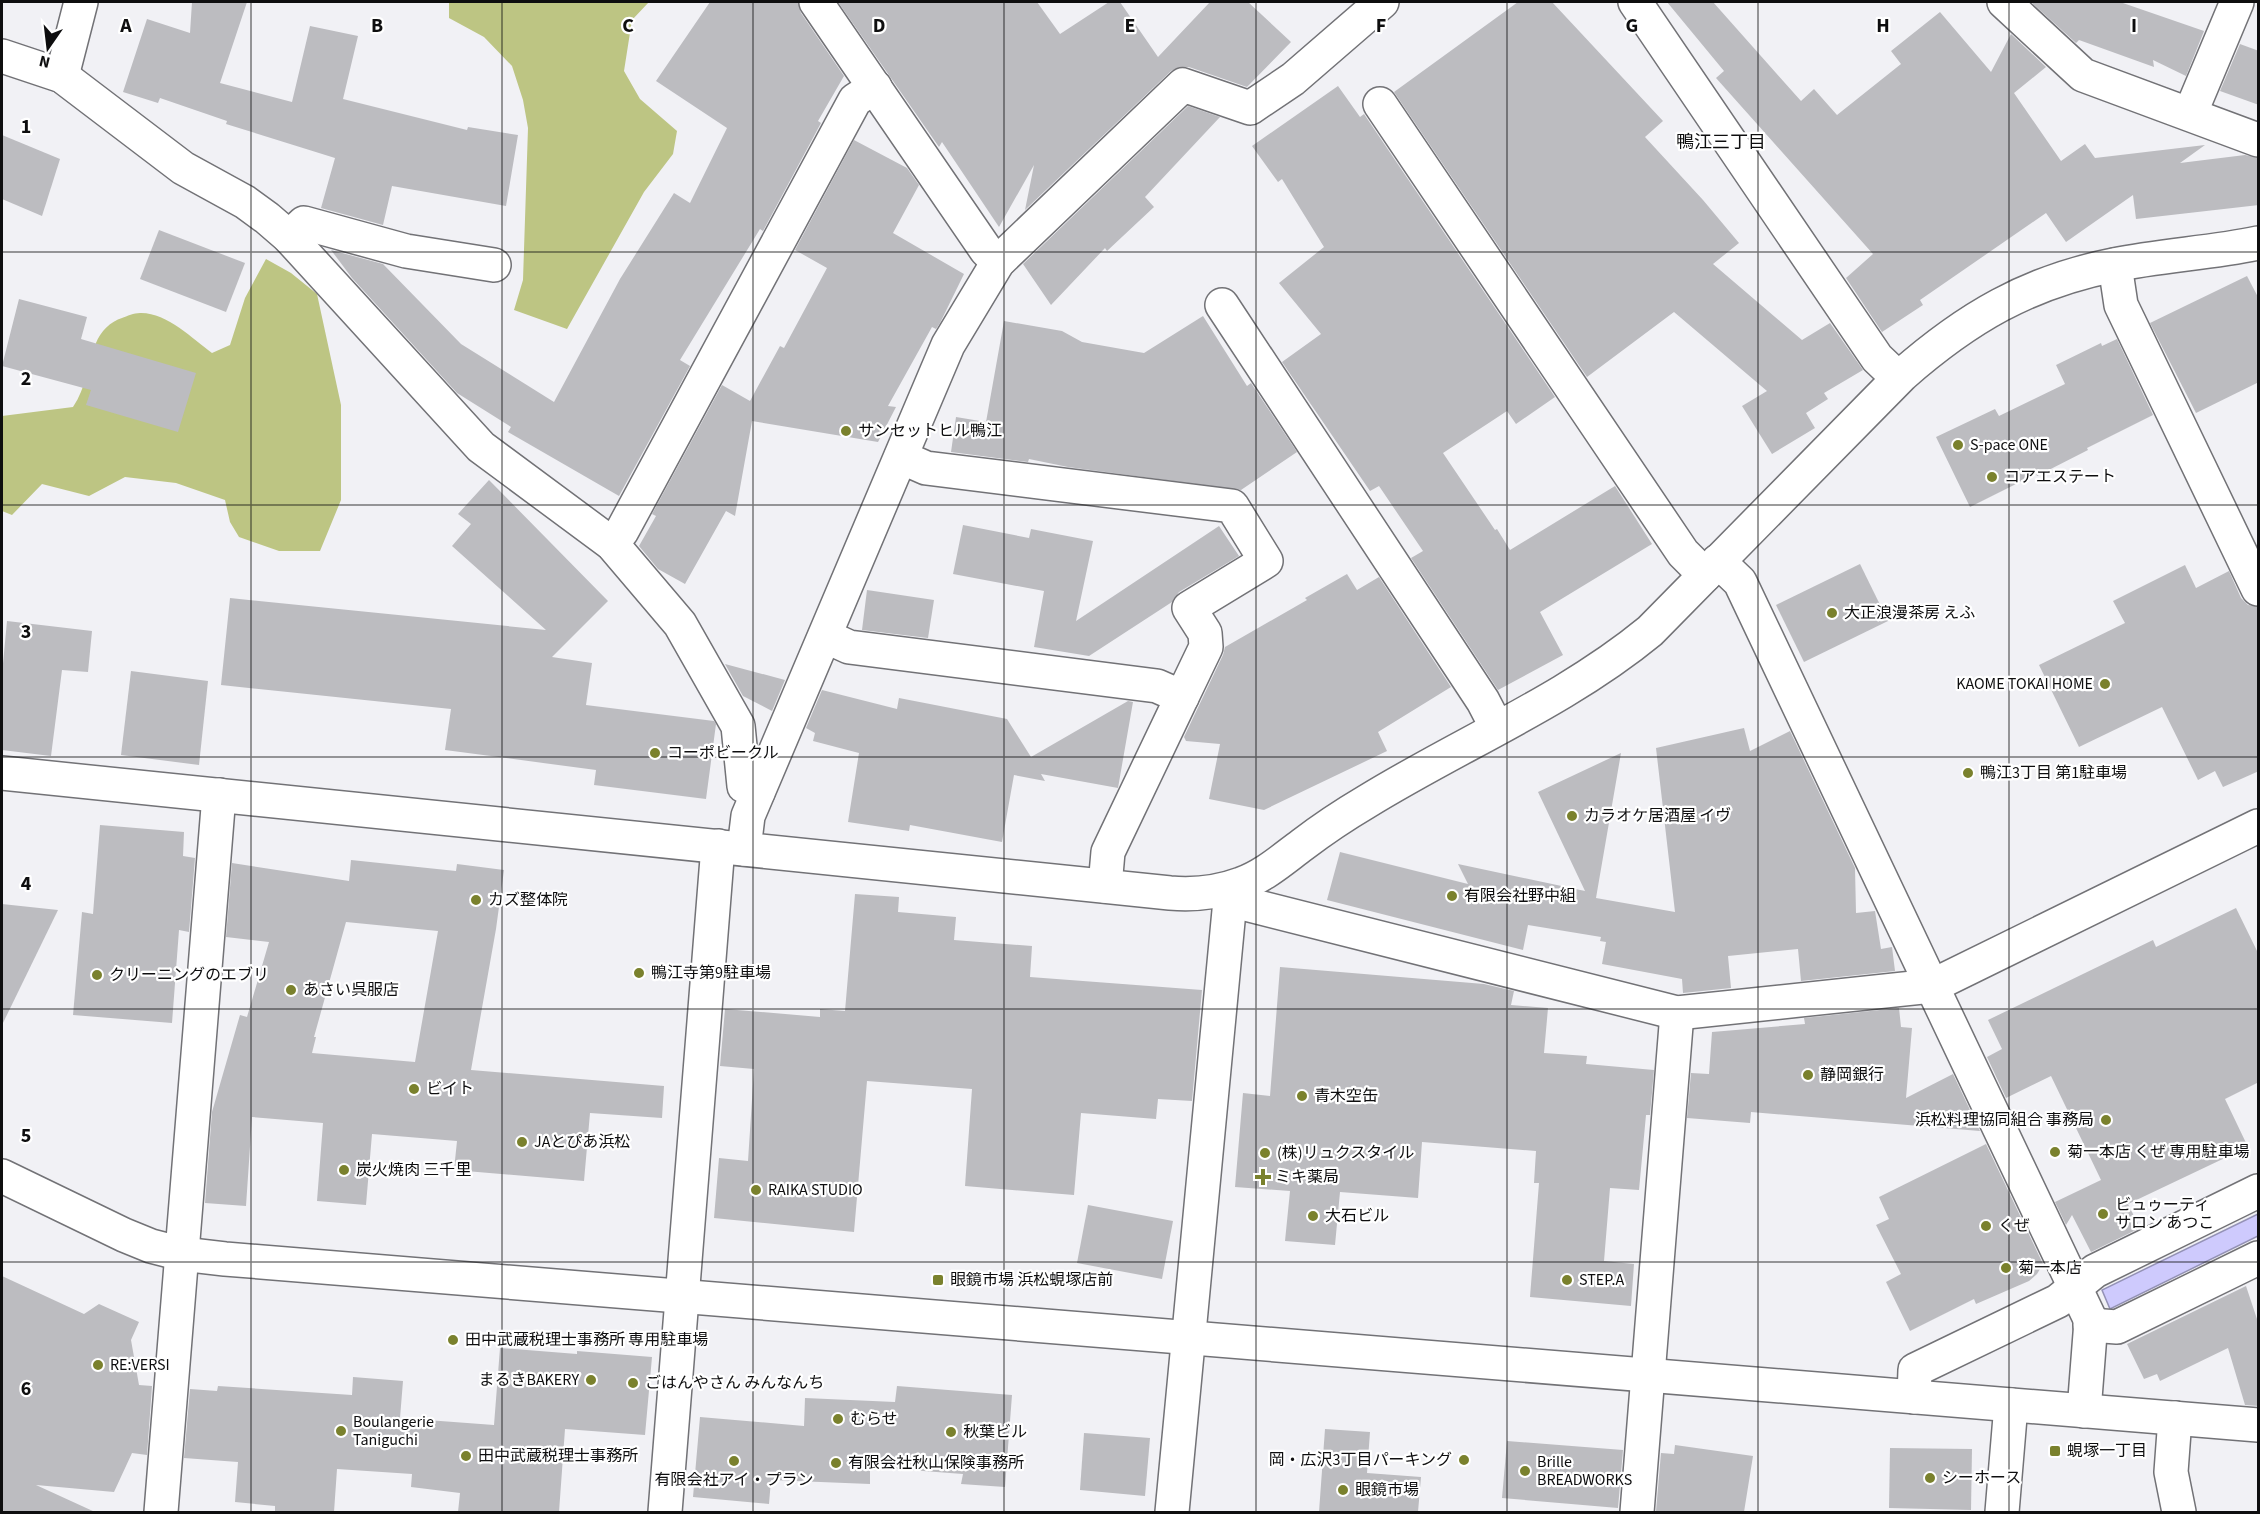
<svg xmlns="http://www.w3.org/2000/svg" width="2260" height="1514" viewBox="0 0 2260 1514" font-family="'Source Sans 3','Noto Sans JP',sans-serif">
	<rect width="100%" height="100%" fill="#f1f1f5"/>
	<g fill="#bdc583">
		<path d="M449,2H649L632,20L624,71L640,99L677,131L673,154L644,192L567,329L514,310L523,280L528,128L523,100L512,66L484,37L449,18Z"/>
		<path d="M266,259L291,273L317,294L341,405V500L320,551H279L239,537L230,522L225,500L176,483L125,477L89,496L42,484L12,515L2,511V416L73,407C86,388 88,364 96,343C100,332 111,321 122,318C127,316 134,313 140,313C166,312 193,339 212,353L230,345L245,298Z"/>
	</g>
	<path fill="#cecafd" stroke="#9492b6" stroke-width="1.5" d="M2258,1214V1236L2110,1309L2102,1290Z"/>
	<g fill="#bcbcc0" fill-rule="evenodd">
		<path d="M192,2H247L220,83L292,102L310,26L358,36L343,99L467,130L468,127L518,135L506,206L392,186L383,225L321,208L335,158L226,124L227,121L160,98L158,103L123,92L147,19L190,33Z"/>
		<path d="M710,2H798L801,13L844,76L818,121L821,123L763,231L760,229L680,360L690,366L619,496L508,432L511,427L457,393L352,278L331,250L383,264L461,344L554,402L620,279L674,193L690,203L727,128L656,81Z"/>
		<path d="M838,2H1037L1060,34L1109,2H1120L1158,57L1210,2H1248L1291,42L1247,87L1189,67H1180L1171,71L1025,210L1034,165L999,227L942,142L939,147Z"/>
		<path d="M1518,2H1552L1663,121L1645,137L1703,200L1739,243L1713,264L1802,340L1830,323L1863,370L1824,393L1828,399L1806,413L1815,428L1772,454L1742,406L1767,391L1674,312L1587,377L1394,92Z"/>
		<path d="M1667,2H1713L1801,101L1814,89L1837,115L1901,64L1891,51L1940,12L1991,72L2011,34L2046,67L2014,93L2061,161L2085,144L2095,158L2205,145L2180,163L2245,155L2259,158V205L2136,219L2133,195L2066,242L2046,213L1920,300L1923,305L1882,332L1846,278L1873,254L1716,78L1724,71Z"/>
		<path d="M2031,2H2120L2204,31L2186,76L2153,60L2154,67L2079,40L2076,43Z"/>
		<path d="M2240,44L2259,51V105L2220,91Z"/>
		<path d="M1338,86L1360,117L1364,114L1555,397L1516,424L1507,411L1443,453L1495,530L1497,529L1510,550L1615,486L1652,544L1540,612L1563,655L1498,690L1411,558L1423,551L1379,486L1370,491L1282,362L1321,334L1279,283L1324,247L1282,179L1278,182L1252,146Z"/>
		<path d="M1188,106L1220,117L1145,197L1154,207L1107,251L1105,248L1051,305L1023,264Z"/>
		<path d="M2,135L60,159L42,216L2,199Z"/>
		<path d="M854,140L907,168L919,185L893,233L964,274L940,323L936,329L932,327L888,406L896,407L878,442L752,421L735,516L726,511L685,584L658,569L639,546L656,516L652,514L722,385L750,401L780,346L784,348L827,268L795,250Z"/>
		<path d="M159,230L245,263L226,312L140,279Z"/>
		<path d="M2247,276L2259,299V382L2196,413L2150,323Z"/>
		<path d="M19,299L87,317L81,339L196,373L178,432L86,405L91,390L2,366Z"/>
		<path d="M1203,316L1247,386L1251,383L1297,452L1241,490L1068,467L1029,459L1028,462L951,452L956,417L986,422L1004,321L1062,331L1082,342L1144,353Z"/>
		<path d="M2117,339L2153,415L2087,448L2088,450L2037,476L2036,474L1970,507L1936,437L1995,409L1999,416L2065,384L2056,365L2101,343L2102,346Z"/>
		<path d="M489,480L608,601L552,657L592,663L586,705L714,721L716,724L706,799L594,785L596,770L445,750L451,709L221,685L230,598L546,630L452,546L471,524L458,514Z"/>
		<path d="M963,525L1029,538L1031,529L1093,541L1076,621L1219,526L1239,556L1179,592L1172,602L1089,656L1034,647L1044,591L953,574Z"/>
		<path d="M1860,564L1888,621L1804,662L1776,605Z"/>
		<path d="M2185,565L2196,588L2229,571L2241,598L2248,605L2259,607V771L2223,787L2215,771L2198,780L2162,707L2079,747L2039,665L2125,623L2113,601Z"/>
		<path d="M1347,574L1357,590L1379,577L1451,687L1378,732L1387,751L1264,810L1209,799L1220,744L1186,741L1184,737L1223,655L1225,647L1307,600L1305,598Z"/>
		<path d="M867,590L934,600L928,638L862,630Z"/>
		<path d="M7,621L92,631L88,672L62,670L51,756L2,750V674Z"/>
		<path d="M725,664L785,680L772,711L743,696Z"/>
		<path d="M131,671L208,681L199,765L121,755Z"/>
		<path d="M822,690L897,709L899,698L1007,719L1031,757L1128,701L1133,702L1118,788L1041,774L1045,781L1014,775L1002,842L910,825L909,831L848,822L859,753L813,741L815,733L806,728Z"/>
		<path d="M1744,728L1750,751L1790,731L1855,868L1856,913L1875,911L1881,949L1892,947L1895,971L1801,981L1798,949L1728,956L1731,988L1683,993L1682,979L1602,964L1606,942L1600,941L1601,937L1528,925L1523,950L1327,900L1340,852L1468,884L1458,864L1585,891L1538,792L1621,753L1596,898L1675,912L1656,748Z"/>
		<path d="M100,825L184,832L183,856L195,858L189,932L179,930L172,1023L73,1015L82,912L93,914Z"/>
		<path d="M351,860L456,871L457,864L504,870L496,929L471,1070L664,1086L662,1118L590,1113L584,1181L454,1170L457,1141L372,1134L366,1205L317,1201L323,1123L252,1117L246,1206L205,1203L212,1112L240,1015L247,1017L269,942L226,937L232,863L349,881ZM346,922L438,931L415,1062L312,1053L316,1037H314Z"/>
		<path d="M855,894L899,897L898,912L956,917L954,940L1032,946L1030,977L1202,990L1192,1101L1158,1099L1156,1119L1081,1113L1074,1195L965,1186L972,1089L867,1081L854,1232L714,1218L719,1158L748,1161L754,1069L720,1066L725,1009L820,1017V1009L845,1011Z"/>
		<path d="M2,904L58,910L2,1025Z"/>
		<path d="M2236,908L2259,955V1082L2225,1099L2248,1147L2128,1204L2140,1228L2091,1252L2072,1215L2066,1225L2055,1202L2101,1180L2051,1076L2006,1098L1987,1057L2002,1049L1988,1020L2153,940L2156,947Z"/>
		<path d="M1280,967L1484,984L1514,991L1511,1005L1548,1008L1544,1053L1587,1056L1586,1064L1654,1070L1650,1115H1646L1639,1190L1610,1188L1604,1261L1634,1264L1631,1306L1530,1297L1539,1183H1534L1536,1151L1422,1142L1418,1198L1340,1192L1335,1245L1285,1241L1290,1191L1235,1187L1243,1093L1270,1096Z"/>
		<path d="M1899,1008L1901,1027L1912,1028L1906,1098L1953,1074L1980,1131L1751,1112L1750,1123L1687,1118L1691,1073L1709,1074L1712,1032L1805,1024L1804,1018Z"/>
		<path d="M1986,1144L2043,1264L2037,1274L2029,1281L1976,1304L1974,1299L1910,1331L1886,1282L1901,1274L1876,1225L1889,1219L1879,1197Z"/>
		<path d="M1088,1205L1173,1221L1162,1279L1077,1263Z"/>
		<path d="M2,1276L84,1314L99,1304L139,1322L131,1340L139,1385L152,1386L147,1455L132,1453L114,1492L36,1485L95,1512H2Z"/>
		<path d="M2246,1286L2259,1325V1406L2245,1405L2228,1348L2160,1381L2157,1374L2144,1379L2127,1344Z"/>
		<path d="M500,1348L577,1354V1351L652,1357L645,1435L565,1429L559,1512H458L460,1493L411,1487L412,1474L337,1469L334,1512H275V1506L235,1502L238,1462L184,1458L190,1389L217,1391L218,1386L352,1395L353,1377L403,1381L400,1418L494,1425Z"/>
		<path d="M897,1386L1012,1395L1005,1487L961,1484L963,1474L870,1467V1484L771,1480L769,1504L693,1497L700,1417L804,1426L805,1398L895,1402Z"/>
		<path d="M1325,1429L1370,1432L1367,1473L1421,1477L1418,1512H1319Z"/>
		<path d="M1084,1433L1150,1438L1145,1496L1080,1490Z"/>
		<path d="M1507,1441L1623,1450L1618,1508L1502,1498Z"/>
		<path d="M1675,1445L1753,1456L1744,1512L1656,1511L1661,1453L1674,1454Z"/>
		<path d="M1890,1448L1972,1449L1971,1510L1889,1508Z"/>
	</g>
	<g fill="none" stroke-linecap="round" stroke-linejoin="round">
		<g stroke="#727276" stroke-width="36">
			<g id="minor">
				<path d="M816,2L986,250L998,262"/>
				<path d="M1635,2L1877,358L1898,378"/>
				<path d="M2004,2L2083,75L2258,140"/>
				<path d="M2,56L62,76L183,168L245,202L267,218L289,237L481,447L612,544L680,624L738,726L744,786L758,792"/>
				<path d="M62,76L81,2"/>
				<path d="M1380,104L1683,553L1705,575"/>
				<path d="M2190,114L2237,2"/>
				<path d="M289,237L304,223L406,251L494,265"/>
				<path d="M2115,265L2121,305L2258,589"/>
				<path d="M1222,305L1483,701L1497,728"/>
				<path d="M901,457L926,468L1232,506L1266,561L1189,608L1205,633L1206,647L1182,697"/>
				<path d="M612,544L622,531L855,100L875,87"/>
				<path d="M1718,561L1740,582L2091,1321L2084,1411"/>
				<path d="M825,636L849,647L1157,686L1182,697L1108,852L1105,886"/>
				<path d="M744,849L748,816L948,345L998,262L1183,85L1250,108L1293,79L1382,2"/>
				<path d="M1230,900L1677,1013L1932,986L2258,826"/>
				<path d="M2090,1325L2117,1327L2258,1258"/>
				<path d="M1914,1397L1915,1370L2058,1301L2095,1271L2258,1191"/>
				<path d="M2175,1418L2171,1472L2179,1512"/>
				<path d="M161,1512L219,795"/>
				<path d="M665,1512L718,846"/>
				<path d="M1172,1512L1230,900L1227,889"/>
				<path d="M1637,1512L1677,1013"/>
				<path d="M2002,1512L2011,1405"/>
			</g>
		</g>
		<g stroke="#727276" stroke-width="36">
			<g id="tertiary">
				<path d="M2,773L1170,893C1195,895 1217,893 1241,884C1264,876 1283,859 1302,845C1323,829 1344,815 1366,802C1460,744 1565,701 1650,631L1902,375C1967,318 2028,282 2114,265C2162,255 2211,253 2258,243"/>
				<path d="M2,1176L124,1235L151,1246L182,1254L225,1259L2258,1425"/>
			</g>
		</g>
		<use href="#minor" stroke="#fff" stroke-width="33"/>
		<use href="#tertiary" stroke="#fff" stroke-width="33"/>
	</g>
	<path fill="none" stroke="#0e0e0f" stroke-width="1.5" stroke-opacity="0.55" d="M251,2V1512M502,2V1512M753,2V1512M1004,2V1512M1256,2V1512M1507,2V1512M1758,2V1512M2009,2V1512M2,252H2258M2,505H2258M2,757H2258M2,1009H2258M2,1262H2258"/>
	<g fill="#7a812d" stroke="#fff" stroke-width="2">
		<circle cx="846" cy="431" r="6"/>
		<circle cx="1958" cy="445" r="6"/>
		<circle cx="1992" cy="477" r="6"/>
		<circle cx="1832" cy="613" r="6"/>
		<circle cx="2105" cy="684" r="6"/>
		<circle cx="655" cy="753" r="6"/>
		<circle cx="1968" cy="773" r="6"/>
		<circle cx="1572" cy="816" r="6"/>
		<circle cx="1452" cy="896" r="6"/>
		<circle cx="476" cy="900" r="6"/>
		<circle cx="639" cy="973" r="6"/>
		<circle cx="97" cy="975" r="6"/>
		<circle cx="291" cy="990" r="6"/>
		<circle cx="1808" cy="1075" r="6"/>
		<circle cx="414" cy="1089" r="6"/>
		<circle cx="1302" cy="1096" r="6"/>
		<circle cx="2106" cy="1120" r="6"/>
		<circle cx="522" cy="1142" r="6"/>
		<circle cx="2055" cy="1152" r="6"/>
		<circle cx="1265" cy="1153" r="6"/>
		<circle cx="344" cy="1170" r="6"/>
		<path d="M1260 1168h6v6h6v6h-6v6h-6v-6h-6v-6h6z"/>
		<circle cx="756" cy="1190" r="6"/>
		<circle cx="2103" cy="1214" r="6"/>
		<circle cx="1313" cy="1216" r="6"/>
		<circle cx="1986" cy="1226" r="6"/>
		<circle cx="2006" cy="1268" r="6"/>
		<rect x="932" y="1274" width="12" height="12" rx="3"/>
		<circle cx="1567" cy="1280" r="6"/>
		<circle cx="453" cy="1340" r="6"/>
		<circle cx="98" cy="1365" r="6"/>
		<circle cx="591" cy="1380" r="6"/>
		<circle cx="633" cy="1383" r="6"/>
		<circle cx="838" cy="1419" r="6"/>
		<circle cx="341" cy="1431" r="6"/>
		<circle cx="951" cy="1432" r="6"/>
		<rect x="2049" y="1445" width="12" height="12" rx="3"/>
		<circle cx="466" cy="1456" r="6"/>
		<circle cx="1464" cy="1460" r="6"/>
		<circle cx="734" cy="1461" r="6"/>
		<circle cx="836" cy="1463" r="6"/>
		<circle cx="1525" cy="1471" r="6"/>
		<circle cx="1930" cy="1478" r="6"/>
		<circle cx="1343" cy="1490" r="6"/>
	</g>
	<g text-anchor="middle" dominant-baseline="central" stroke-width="4.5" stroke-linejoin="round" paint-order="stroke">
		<g font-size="16" fill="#0e0e0f" stroke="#fff" text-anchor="start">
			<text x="858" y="431">サンセットヒル鴨江</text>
			<text x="1970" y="445">S-pace ONE</text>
			<text x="2004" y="477">コアエステート</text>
			<text x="1844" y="613">大正浪漫茶房 えふ</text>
			<text x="2093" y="684" text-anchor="end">KAOME TOKAI HOME</text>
			<text x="667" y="753">コーポビークル</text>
			<text x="1980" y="773">鴨江3丁目 第1駐車場</text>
			<text x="1584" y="816">カラオケ居酒屋 イヴ</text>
			<text x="1464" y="896">有限会社野中組</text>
			<text x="488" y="900">カズ整体院</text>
			<text x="651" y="973">鴨江寺第9駐車場</text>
			<text x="109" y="975">クリーニングのエブリ</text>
			<text x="303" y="990">あさい呉服店</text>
			<text x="1820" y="1075">静岡銀行</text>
			<text x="426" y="1089">ビイト</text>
			<text x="1314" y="1096">青木空缶</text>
			<text x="2094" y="1120" text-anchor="end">浜松料理協同組合 事務局</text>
			<text x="534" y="1142">JAとぴあ浜松</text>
			<text x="2067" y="1152">菊一本店 くぜ 専用駐車場</text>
			<text x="1277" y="1153">(株)リュクスタイル</text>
			<text x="356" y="1170">炭火焼肉 三千里</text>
			<text x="1275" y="1177">ミキ薬局</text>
			<text x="768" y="1190">RAIKA STUDIO</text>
			<text x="2115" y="1205">ビュゥーティ<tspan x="2115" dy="18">サロン あつこ</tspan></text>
			<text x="1325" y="1216">大石ビル</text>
			<text x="1998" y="1226">くぜ</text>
			<text x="2018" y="1268">菊一本店</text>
			<text x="950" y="1280">眼鏡市場 浜松蜆塚店前</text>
			<text x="1579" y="1280">STEP.A</text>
			<text x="465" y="1340">田中武蔵税理士事務所 専用駐車場</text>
			<text x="110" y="1365">RE:VERSI</text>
			<text x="579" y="1380" text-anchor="end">まるきBAKERY</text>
			<text x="645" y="1383">ごはんやさん みんなんち</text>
			<text x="850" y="1419">むらせ</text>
			<text x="353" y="1422">Boulangerie<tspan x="353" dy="18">Taniguchi</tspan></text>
			<text x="963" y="1432">秋葉ビル</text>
			<text x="2067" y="1451">蜆塚一丁目</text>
			<text x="478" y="1456">田中武蔵税理士事務所</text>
			<text x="1452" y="1460" text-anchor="end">岡・広沢3丁目パーキング</text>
			<text x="1537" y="1462">Brille<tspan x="1537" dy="18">BREADWORKS</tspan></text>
			<text x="848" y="1463">有限会社秋山保険事務所</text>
			<text x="1942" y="1478">シーホース</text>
			<text x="734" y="1480" text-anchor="middle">有限会社アイ・プラン</text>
			<text x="1355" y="1490">眼鏡市場</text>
		</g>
		<g font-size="18" fill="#0e0e0f" stroke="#fff">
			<text x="1721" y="142">鴨江三丁目</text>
		</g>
	</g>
	<g font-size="20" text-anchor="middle" font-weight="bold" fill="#0e0e0f" stroke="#fff" stroke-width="4.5" stroke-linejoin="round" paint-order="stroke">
		<text x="126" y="32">A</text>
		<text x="377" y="32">B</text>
		<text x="628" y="32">C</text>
		<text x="879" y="32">D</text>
		<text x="1130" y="32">E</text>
		<text x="1381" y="32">F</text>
		<text x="1632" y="32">G</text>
		<text x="1883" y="32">H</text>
		<text x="2134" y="32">I</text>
		<text x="26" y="133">1</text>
		<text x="26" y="385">2</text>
		<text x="26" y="638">3</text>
		<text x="26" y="890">4</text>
		<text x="26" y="1142">5</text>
		<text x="26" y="1395">6</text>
	</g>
	<rect width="2260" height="1514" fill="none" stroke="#0e0e0f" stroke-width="6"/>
	<g transform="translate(48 48) rotate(194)" stroke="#ffffff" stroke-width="4.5" paint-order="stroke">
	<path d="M0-4.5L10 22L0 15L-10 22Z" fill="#0e0e0f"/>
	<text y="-9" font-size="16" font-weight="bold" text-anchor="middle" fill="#0e0e0f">N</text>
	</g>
</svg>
